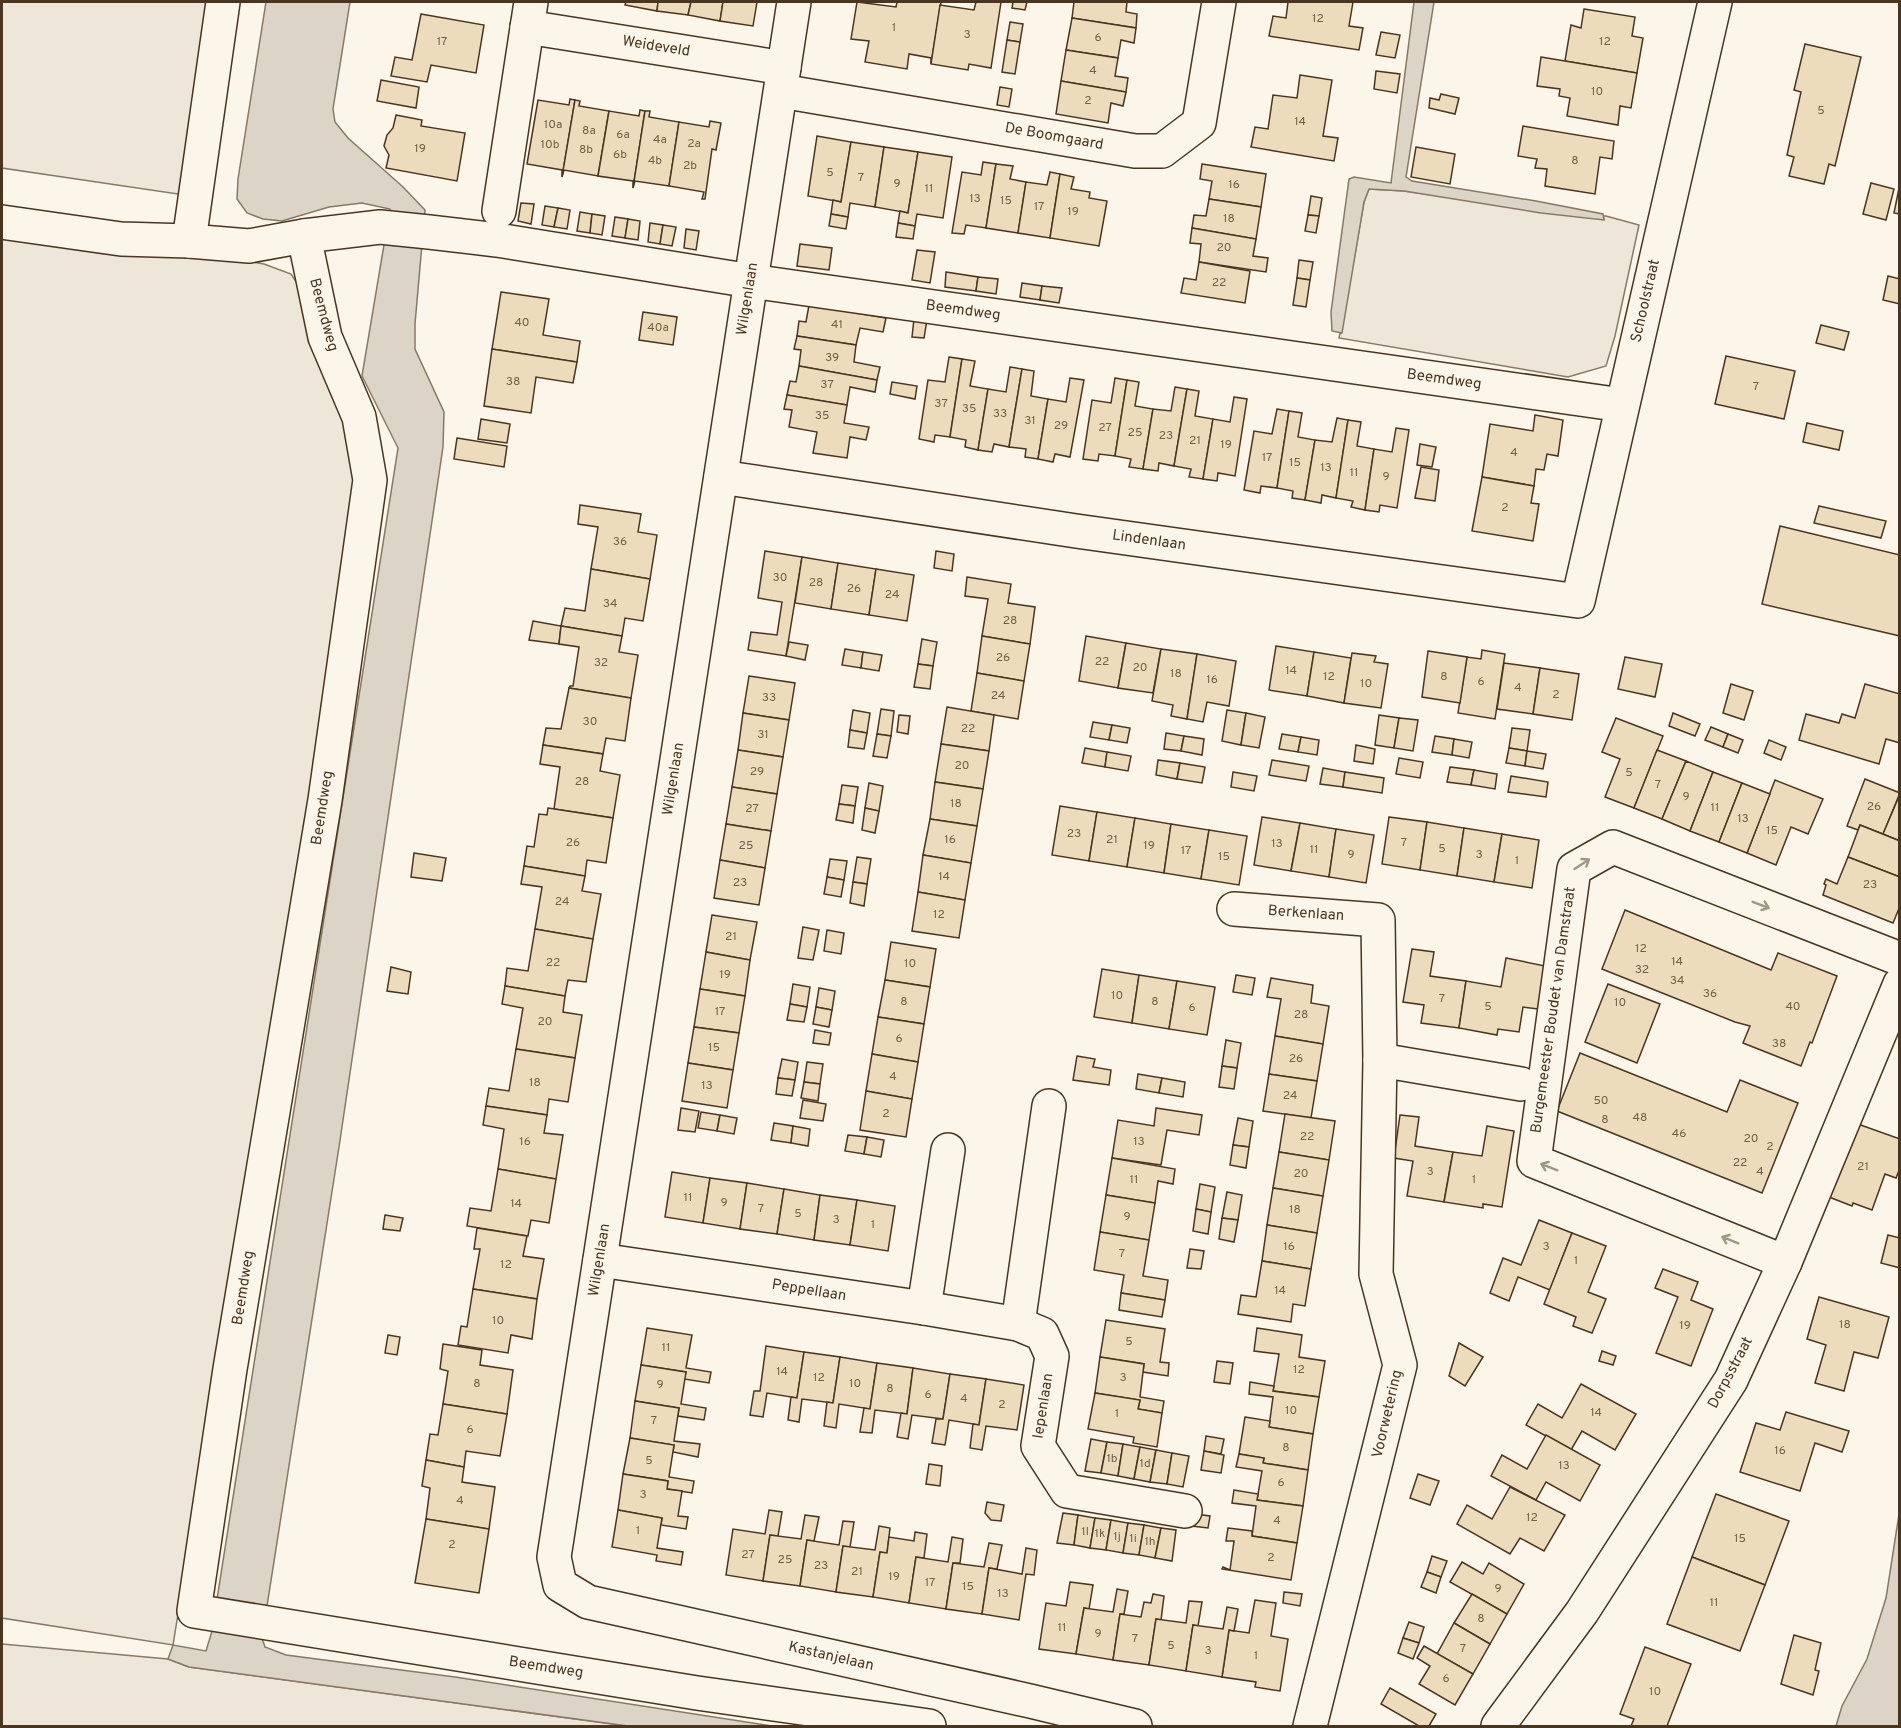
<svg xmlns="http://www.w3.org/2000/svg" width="1901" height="1728" viewBox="0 0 1901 1728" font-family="Overpass,sans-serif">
	<rect width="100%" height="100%" fill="#fbf6e9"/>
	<g fill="#ede6d9" stroke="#887966" stroke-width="1.5">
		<path d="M2,2H227L198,197L2,168Z"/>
		<path d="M1369,189L1404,191L1604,219L1603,216H1606L1639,225L1615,336L1606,366L1568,377L1339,338L1340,333H1341L1364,202Z"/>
		<path d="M2,223L175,248L264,264L291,274L299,286L365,444L296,881L173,1645L2,1618Z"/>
		<path d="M2,1644L168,1659L189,1667L628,1726H2Z"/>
	</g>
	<g fill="#dcd4c6" stroke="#887966" stroke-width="1.5">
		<path d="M266,2H350L333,109L335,122L348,138L403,187L425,210L415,324V349L444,412L443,447L339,1147L262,1638L265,1647L286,1655L455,1677L772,1726H628L189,1667L168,1659L173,1645L206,1651L212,1631L398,448L362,376L390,209L362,203L329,207L282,221L263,219L247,213L237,199L238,179Z"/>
		<path d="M1414,2H1434L1406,177L1412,181L1536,201L1603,214L1604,220L1541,213L1404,191L1369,189L1364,202L1342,333L1332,331L1331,312L1349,179L1354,177L1391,183Z"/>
		<path d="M1899,1514V1726H1836L1842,1706L1867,1659L1886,1598Z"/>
	</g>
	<g fill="#ecdcbc" stroke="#4a3520" stroke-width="1.5">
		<path d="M626,2H658L657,11L625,5Z"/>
		<path d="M658,2H691L688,15L657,11Z"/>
		<path d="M691,2H723L720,21L688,15Z"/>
		<path d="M723,2H757L753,26L720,21Z"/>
		<path d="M857,2L896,7L897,2H941L931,64V58L909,54L907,69L865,62L869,41L851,39Z"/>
		<path d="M976,2H1001L991,68L969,64L968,70L931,64L940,5L974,10Z"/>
		<path d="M1013,2H1027L1025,10L1012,8Z"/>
		<path d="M1074,2H1127L1126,12L1137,14L1136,28L1072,18Z"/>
		<path d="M1288,2H1353L1349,26L1363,28L1359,50L1269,36L1273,16L1286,18Z"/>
		<path d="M1584,9L1635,17L1632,36L1643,38L1637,73L1565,61L1571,25L1581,28Z"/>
		<path d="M421,14L484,25L476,73L431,65L427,82L391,76L395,57L412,60Z"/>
		<path d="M1072,18L1136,28L1134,43L1121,40L1118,58L1066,50Z"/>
		<path d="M1010,22L1023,24L1020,42L1007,40Z"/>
		<path d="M1381,32L1400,35L1395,58L1376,55Z"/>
		<path d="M1007,40L1020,42L1015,74L1002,72Z"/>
		<path d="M1805,44L1861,57L1835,166L1829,164L1824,184L1789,176L1794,157L1787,155L1801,92L1794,90Z"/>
		<path d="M1066,50L1118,58L1115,76L1128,78L1126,92L1061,81Z"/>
		<path d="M1541,57L1637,73L1631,108L1620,106L1618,125L1567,116L1570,98L1559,96L1560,89L1537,86Z"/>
		<path d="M1376,71L1400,74L1397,93L1374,89Z"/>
		<path d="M1300,75L1332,80L1323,136L1338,138L1334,161L1251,147L1255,127L1268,129L1273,95L1297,98Z"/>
		<path d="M381,80L419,87L416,108L377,101Z"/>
		<path d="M1061,81L1126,92L1123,106L1111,103L1108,123L1056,114Z"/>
		<path d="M1000,87L1012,89L1009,107L997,105Z"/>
		<path d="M1441,94L1459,98L1455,114L1429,108L1430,98L1439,100Z"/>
		<path d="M570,99L575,100L562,177V170L527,164L538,100L569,105Z"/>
		<path d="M575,100L580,101L579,106L609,111L598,176L564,170L562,177Z"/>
		<path d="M640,110L645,111L633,188V181L598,176L609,111L639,116Z"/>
		<path d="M645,111H650L649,117L679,122L669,186L635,181L633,188Z"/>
		<path d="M396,115L422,120L421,126L465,133L457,181L386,168L389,155L384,146L387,135L393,128Z"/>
		<path d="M710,121L721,123L716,150L712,149L705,199H702L704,192L669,186L679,122L709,127Z"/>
		<path d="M1523,126L1614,141L1612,159L1600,157L1595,194L1545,186L1547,169L1535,168L1537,159L1518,156Z"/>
		<path d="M817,136L851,142L841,202L808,196Z"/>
		<path d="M851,142L884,147L875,207L850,203L848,217L831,214L833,200L841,202Z"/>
		<path d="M884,147L918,152L908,213L875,207Z"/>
		<path d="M1416,147L1455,154L1450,184L1411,177Z"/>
		<path d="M918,152L952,157L943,218L917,214L915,226L898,223L900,211L908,213Z"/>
		<path d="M983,162L996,164L986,228L966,225L964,234L952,233L962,172L981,175Z"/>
		<path d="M996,164L1013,166L1010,179L1026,182L1018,233L986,228Z"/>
		<path d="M1202,164L1266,174L1261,207L1209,199L1212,181L1200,179Z"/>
		<path d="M1050,172L1060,174L1050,238L1018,233L1026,182L1047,185Z"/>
		<path d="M1060,174L1074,177L1071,189L1090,192L1089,198L1107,201L1099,246L1050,238Z"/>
		<path d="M1871,183L1894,189L1886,220L1863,214Z"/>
		<path d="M1899,188H1900V214L1894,213Z"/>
		<path d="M1311,196L1322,198L1319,216L1308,215Z"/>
		<path d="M1209,199L1261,207L1256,239L1192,228L1194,215L1206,216Z"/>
		<path d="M521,203L534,204L531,224L518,221Z"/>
		<path d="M545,206L558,208L554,227L542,225Z"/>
		<path d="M558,208L570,210L567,229L554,227Z"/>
		<path d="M580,212L592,214L590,233L577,231Z"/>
		<path d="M592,214L605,216L602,235L590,233Z"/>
		<path d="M831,214L848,217L846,229L829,226Z"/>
		<path d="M1308,215L1319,216L1316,233L1305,231Z"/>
		<path d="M615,217L628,219L625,238L612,236Z"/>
		<path d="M628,219L640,221L638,240L625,238Z"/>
		<path d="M650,223L663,225L660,244L648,242Z"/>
		<path d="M898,223L915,226L913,239L896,237Z"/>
		<path d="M663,225L676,227L672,246L660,244Z"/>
		<path d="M1192,228L1256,239L1253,256L1268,258L1266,272L1199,262L1201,244L1190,243Z"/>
		<path d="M686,229L699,231L696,250L684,248Z"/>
		<path d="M800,244L832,248L829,270L797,266Z"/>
		<path d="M917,250L935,252L930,283L912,280Z"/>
		<path d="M1299,260L1313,262L1310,280L1297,278Z"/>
		<path d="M1199,262L1250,271L1245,303L1181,293L1184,278L1196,280Z"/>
		<path d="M946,272L978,277L976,291L945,287Z"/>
		<path d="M1888,276L1900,279V304L1883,300Z"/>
		<path d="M978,277L998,279L996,294L976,291Z"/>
		<path d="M1297,278L1310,280L1306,307L1293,305Z"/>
		<path d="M1022,283L1042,286L1040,300L1020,297Z"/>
		<path d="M1042,286L1062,288L1059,303L1040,300Z"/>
		<path d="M501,292L549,299L543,335L580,341L577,362L492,349Z"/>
		<path d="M809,305L886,318L883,332L860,328L856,345L797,336L799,321L806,322Z"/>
		<path d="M643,312L677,317L673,345L639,340Z"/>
		<path d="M914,319L927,320L924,338L912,337Z"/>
		<path d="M1821,325L1849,332L1844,350L1816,343Z"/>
		<path d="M797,336L856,345L854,362L880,367L877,380L799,366L801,350L794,349Z"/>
		<path d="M492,349L577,362L573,383L536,377L531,413L484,406Z"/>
		<path d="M1726,356L1795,371L1784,419L1715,404Z"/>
		<path d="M949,357L962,359L950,437L935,435L934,442L919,439L928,380L945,382Z"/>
		<path d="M962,359L975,361L970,386L988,389L978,450L965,447L966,440L950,437Z"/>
		<path d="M799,366L877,380L875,392L850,387L847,405L787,395L790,381L796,382Z"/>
		<path d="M1010,367L1022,369L1009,447L994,444L992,452L978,450L988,389L1006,392Z"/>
		<path d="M1022,369L1034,371L1031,396L1048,399L1038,459L1025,457L1026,449L1009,447Z"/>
		<path d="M1070,378L1084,380L1070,457L1055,454L1053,462L1038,459L1048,399L1066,402Z"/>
		<path d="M1115,378L1127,380L1115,456L1099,454L1098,461L1083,459L1092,400L1111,403Z"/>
		<path d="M1127,380L1139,382L1135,406L1153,409L1143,469L1129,467L1131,459L1115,456Z"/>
		<path d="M892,382L917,386L915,399L890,394Z"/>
		<path d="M1175,387L1187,389L1174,466L1159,463L1158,471L1143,469L1153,409L1171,411Z"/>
		<path d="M1187,389L1199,391L1195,416L1213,419L1203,479L1189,477L1191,469L1174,466Z"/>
		<path d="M787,395L847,405L844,423L869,427L866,440L850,437L847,458L813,453L817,432L789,427L792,410L784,409Z"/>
		<path d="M1234,397L1247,399L1235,476L1218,473L1217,481L1203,479L1213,419L1230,422Z"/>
		<path d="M1277,409L1289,411L1277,488L1261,486L1260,493L1244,490L1254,431L1272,434Z"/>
		<path d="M1289,411L1302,413L1298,437L1315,440L1305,500L1292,498L1293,491L1277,488Z"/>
		<path d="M1535,415L1563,420L1558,456L1547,454L1544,470L1536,469L1534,486L1482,477L1490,424L1533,431Z"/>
		<path d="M1337,418L1348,420L1336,498L1322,495L1321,503L1305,500L1315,440L1332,442Z"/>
		<path d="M481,419L510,424L507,443L478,439Z"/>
		<path d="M1348,420L1361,422L1357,446L1374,449L1365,510L1351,507L1353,501L1336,498Z"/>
		<path d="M1807,423L1843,431L1839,450L1803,442Z"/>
		<path d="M1396,428L1409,430L1397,508L1380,505L1379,512L1365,510L1374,449L1392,452Z"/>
		<path d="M457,438L507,446L504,467L454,459Z"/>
		<path d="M1420,444L1436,447L1432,467L1417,465Z"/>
		<path d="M1421,467L1439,470L1435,501L1415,498Z"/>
		<path d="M1482,477L1534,486L1531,503L1539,504L1533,541L1472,531Z"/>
		<path d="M580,505L641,514L638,532L657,535L650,579L591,569L598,527L578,524Z"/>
		<path d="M1819,506L1886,521L1881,538L1814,523Z"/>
		<path d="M1780,526L1900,555V636L1762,604Z"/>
		<path d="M765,551L802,557L786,656L748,650L751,632L777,635L782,602L758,598Z"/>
		<path d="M936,551L954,554L952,571L934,568Z"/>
		<path d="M802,557L838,563L831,609L795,603Z"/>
		<path d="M838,563L876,569L869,615L831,609Z"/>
		<path d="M591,569L650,579L643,621L625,618L622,636L561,626L565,608L585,611Z"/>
		<path d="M876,569L914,575L907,621L869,615Z"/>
		<path d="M967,577L1011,584L1008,603L1035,607L1030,644L982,636L988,599L965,596Z"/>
		<path d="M533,621L561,626L559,644L529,640Z"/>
		<path d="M561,626L622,636L619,652L638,655L631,698L569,688L570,686H573L579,647L559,644Z"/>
		<path d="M982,636L1030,644L1024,681L977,673Z"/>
		<path d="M1086,636L1126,643L1118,688L1079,681Z"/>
		<path d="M922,639L937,642L933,666L918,664Z"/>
		<path d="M789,642L808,645L805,660L786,656Z"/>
		<path d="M1126,643L1161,649L1153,693L1118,688Z"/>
		<path d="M1276,646L1314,652L1307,696L1269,690Z"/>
		<path d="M845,649L863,652L861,668L842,665Z"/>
		<path d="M1161,649L1197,654L1187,719L1171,716L1173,705L1152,701Z"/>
		<path d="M1482,650L1505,654L1495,719L1458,713L1467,657L1481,659Z"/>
		<path d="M1428,651L1467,657L1460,703L1422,697Z"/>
		<path d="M863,652L882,655L879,671L861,668Z"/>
		<path d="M1314,652L1351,658L1344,703L1307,696Z"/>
		<path d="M1352,653L1376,656L1374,662L1388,664L1381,708L1344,703Z"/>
		<path d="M1197,654L1236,661L1229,706L1207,702L1203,722L1187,719Z"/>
		<path d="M1625,657L1662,664L1655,697L1618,689Z"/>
		<path d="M1504,663L1540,668L1533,714L1497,709Z"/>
		<path d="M918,664L933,666L930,689L914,687Z"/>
		<path d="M1540,668L1579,674L1572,720L1533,714Z"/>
		<path d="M977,673L1024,681L1018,719L971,711Z"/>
		<path d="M749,676L795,683L789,720L743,713Z"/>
		<path d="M1731,684L1753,691L1744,720L1723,713Z"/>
		<path d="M1865,684L1900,694V743L1886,739L1879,764L1799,740L1806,714L1839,723L1842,714L1855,718Z"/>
		<path d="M569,688L631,698L625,741L606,738L603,754L543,745L546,728L561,729Z"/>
		<path d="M947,707L994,715L989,751L941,744Z"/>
		<path d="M881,709L894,711L891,736L877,734Z"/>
		<path d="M853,710L870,713L867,733L850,730Z"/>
		<path d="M1227,710L1246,713L1241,745L1222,741Z"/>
		<path d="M743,713L789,720L783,757L738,750Z"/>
		<path d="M1246,713L1265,717L1259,748L1241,745Z"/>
		<path d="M1673,713L1700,724L1695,736L1669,726Z"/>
		<path d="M899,715L910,716L908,734L897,732Z"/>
		<path d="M1379,715L1399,718L1394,748L1375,745Z"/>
		<path d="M1399,718L1418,720L1413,751L1394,748Z"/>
		<path d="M1616,718L1663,736L1634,808L1605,797L1620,759L1602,752Z"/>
		<path d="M1093,722L1112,725L1109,740L1090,737Z"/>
		<path d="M1112,725L1130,728L1127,743L1109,740Z"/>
		<path d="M1711,727L1728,734L1723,747L1705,740Z"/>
		<path d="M1512,728L1530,730L1527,751L1509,748Z"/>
		<path d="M850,730L867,733L864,749L848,747Z"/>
		<path d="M1166,733L1184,736L1181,751L1164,749Z"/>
		<path d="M877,734L891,736L887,758L873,756Z"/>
		<path d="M1282,734L1301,737L1298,752L1279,749Z"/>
		<path d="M1728,734L1743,740L1738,753L1723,747Z"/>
		<path d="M1184,736L1204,739L1202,755L1181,751Z"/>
		<path d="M1435,736L1454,739L1452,755L1432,752Z"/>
		<path d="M1301,737L1319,740L1317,755L1298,752Z"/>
		<path d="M1454,739L1472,742L1469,758L1452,755Z"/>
		<path d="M1769,740L1786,747L1781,760L1764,753Z"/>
		<path d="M941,744L989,751L983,789L935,782Z"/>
		<path d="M543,745L603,754L600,771L620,775L613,818L554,809L560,767L540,764Z"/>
		<path d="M1356,745L1375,749L1373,764L1354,761Z"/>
		<path d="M1085,748L1107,752L1105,767L1082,763Z"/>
		<path d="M1509,748L1527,751L1525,766L1506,763Z"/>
		<path d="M738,750L783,757L777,794L732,787Z"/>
		<path d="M1657,750L1686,761L1662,819L1634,808Z"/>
		<path d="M1527,751L1546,754L1543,769L1525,766Z"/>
		<path d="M1107,752L1131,756L1128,771L1105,767Z"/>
		<path d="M1399,758L1423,762L1420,778L1396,774Z"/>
		<path d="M1158,760L1180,763L1177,779L1156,775Z"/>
		<path d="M1272,760L1309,766L1306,781L1269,775Z"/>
		<path d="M1686,761L1713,772L1690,831L1662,819Z"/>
		<path d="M1180,763L1205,767L1202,783L1177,779Z"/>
		<path d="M1450,767L1474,770L1471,785L1447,782Z"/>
		<path d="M1323,768L1345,772L1343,787L1320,784Z"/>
		<path d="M1474,770L1497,774L1495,789L1471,785Z"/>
		<path d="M1233,772L1257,776L1254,791L1231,787Z"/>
		<path d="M1345,772L1384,778L1382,793L1343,787Z"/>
		<path d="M1713,772L1742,783L1719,842L1690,831Z"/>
		<path d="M1511,776L1548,782L1546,797L1508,792Z"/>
		<path d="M1865,779L1900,793L1883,834L1860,825L1858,830L1847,826Z"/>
		<path d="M1775,780L1823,799L1808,834L1791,827L1776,865L1747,853Z"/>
		<path d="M935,782L983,789L977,826L930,819Z"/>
		<path d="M869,783L883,786L879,811L865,808Z"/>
		<path d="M1742,783L1770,794L1747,853L1719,842Z"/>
		<path d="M842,785L858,787L855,806L839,804Z"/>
		<path d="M732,787L777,794L771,831L726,824Z"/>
		<path d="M1900,794V841L1883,834Z"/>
		<path d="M839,804L855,806L853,823L836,820Z"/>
		<path d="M1060,806L1097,812L1089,861L1052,855Z"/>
		<path d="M548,808L613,818L606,863L587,860L585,876L524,866L527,846L534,847L539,814L547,815Z"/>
		<path d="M865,808L879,811L875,833L862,830Z"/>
		<path d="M1097,812L1135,818L1127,867L1089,861Z"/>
		<path d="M1262,817L1300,823L1291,871L1254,865Z"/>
		<path d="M1389,817L1427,822L1420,870L1382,864Z"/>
		<path d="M1135,818L1171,824L1164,873L1127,867Z"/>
		<path d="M930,819L977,826L971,863L923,855Z"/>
		<path d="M1427,822L1464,828L1457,876L1420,870Z"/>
		<path d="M1300,823L1336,829L1329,877L1291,871Z"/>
		<path d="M726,824L771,831L765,868L720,860Z"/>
		<path d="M1171,824L1209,830L1201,879L1164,873Z"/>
		<path d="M1860,825L1900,841V877L1848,857Z"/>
		<path d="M1464,828L1502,834L1494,882L1457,876Z"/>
		<path d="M1336,829L1374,835L1366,883L1329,877Z"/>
		<path d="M1209,830L1247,836L1239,885L1201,879Z"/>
		<path d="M1502,834L1539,840L1532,888L1494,882Z"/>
		<path d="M414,853L446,858L442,881L411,877Z"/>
		<path d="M923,855L971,863L965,900L918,892Z"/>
		<path d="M857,857L871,859L867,884L853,882Z"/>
		<path d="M1848,857L1900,877V906L1893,923L1823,895L1826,885L1824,884L1826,879L1837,884Z"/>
		<path d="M830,859L847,861L844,880L827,877Z"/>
		<path d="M720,860L765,868L759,905L714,898Z"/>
		<path d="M524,866L585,876L582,891L601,894L593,939L535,929L542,887L521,884Z"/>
		<path d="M827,877L844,880L841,897L824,894Z"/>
		<path d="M853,882L867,884L864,906L850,903Z"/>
		<path d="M918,892L965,900L959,938L912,931Z"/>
		<path d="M1625,910L1771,970L1778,953L1837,976L1812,1043L1810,1042L1801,1066L1743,1043L1750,1026L1735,1022L1602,969Z"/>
		<path d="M712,915L757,922L750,960L706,952Z"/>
		<path d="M803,927L819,930L813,960L798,958Z"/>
		<path d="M535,929L593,939L586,982L568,980L565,996L505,986L507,968L528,971Z"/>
		<path d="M827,930L844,933L841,954L824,951Z"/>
		<path d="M891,942L936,949L930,987L885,980Z"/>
		<path d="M1412,949L1434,952L1430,976L1466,981L1459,1028L1421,1023L1424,1005L1403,1002Z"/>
		<path d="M706,952L750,960L745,996L700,989Z"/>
		<path d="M1506,958L1545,966L1538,1009L1523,1007L1519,1032L1498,1029L1497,1035L1459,1028L1466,981L1501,987Z"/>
		<path d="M391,967L411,972L408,994L387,991Z"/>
		<path d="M1102,969L1139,975L1132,1023L1094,1017Z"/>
		<path d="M1139,975L1177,981L1169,1029L1132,1023Z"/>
		<path d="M1236,975L1255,978L1252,995L1233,992Z"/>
		<path d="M1271,978L1313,985L1311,1003L1329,1006L1323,1044L1275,1036L1281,999L1267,997Z"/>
		<path d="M885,980L930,987L924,1024L878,1017Z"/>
		<path d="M1177,981L1215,987L1207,1035L1169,1029Z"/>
		<path d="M793,984L810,987L807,1007L790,1004Z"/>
		<path d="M1608,984L1660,1004L1637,1063L1585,1042Z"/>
		<path d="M505,986L565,996L563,1012L582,1015L575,1058L516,1049L523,1008L502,1004Z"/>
		<path d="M819,988L835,991L832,1010L816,1007Z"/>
		<path d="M700,989L745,996L739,1033L694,1027Z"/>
		<path d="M790,1004L807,1007L804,1022L787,1020Z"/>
		<path d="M816,1007L832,1010L829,1027L813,1024Z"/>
		<path d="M878,1017L924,1024L918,1062L872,1054Z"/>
		<path d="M694,1027L739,1033L733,1070L688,1063Z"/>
		<path d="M815,1030L831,1033L829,1045L813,1043Z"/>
		<path d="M1275,1036L1323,1044L1317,1081L1269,1074Z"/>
		<path d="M1226,1040L1241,1043L1237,1068L1222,1066Z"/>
		<path d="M516,1049L575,1058L568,1102L549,1099L547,1115L486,1106L489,1088L509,1091Z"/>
		<path d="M1580,1053L1727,1112L1740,1080L1798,1103L1762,1193L1557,1111Z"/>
		<path d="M872,1054L918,1062L912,1099L866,1091Z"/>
		<path d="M1077,1056L1095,1059L1093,1067L1111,1070L1109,1085L1073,1080Z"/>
		<path d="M782,1059L798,1062L795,1080L778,1078Z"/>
		<path d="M807,1062L823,1064L820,1084L804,1082Z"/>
		<path d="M688,1063L733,1070L727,1108L682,1101Z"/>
		<path d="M1222,1066L1237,1068L1234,1089L1219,1087Z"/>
		<path d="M1138,1074L1162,1078L1159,1093L1136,1089Z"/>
		<path d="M1269,1074L1317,1081L1311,1118L1263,1111Z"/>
		<path d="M778,1078L795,1080L792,1096L776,1094Z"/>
		<path d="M1162,1078L1185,1082L1183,1097L1159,1093Z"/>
		<path d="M804,1082L820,1084L818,1101L801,1098Z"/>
		<path d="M866,1091L912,1099L906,1137L860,1130Z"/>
		<path d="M803,1100L826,1104L823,1121L800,1118Z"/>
		<path d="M486,1106L547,1115L544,1133L563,1135L556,1179L498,1169L504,1129L483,1125Z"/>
		<path d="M681,1108L699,1111L695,1132L678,1130Z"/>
		<path d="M1156,1108L1202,1115L1199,1135L1167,1130L1161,1165L1112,1158L1118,1120L1154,1126Z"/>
		<path d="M701,1112L720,1115L717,1131L698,1128Z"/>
		<path d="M1285,1114L1335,1121L1329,1160L1279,1152Z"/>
		<path d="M720,1115L737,1118L734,1134L717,1131Z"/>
		<path d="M1400,1115L1419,1117L1415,1146L1453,1152L1444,1202L1407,1196L1413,1161L1394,1158Z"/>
		<path d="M1238,1118L1253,1121L1249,1147L1233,1145Z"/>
		<path d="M774,1123L793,1126L791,1143L771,1140Z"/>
		<path d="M1855,1123L1900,1139V1168L1896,1178L1885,1174L1872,1210L1853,1203L1852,1206L1829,1197Z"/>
		<path d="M793,1126L810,1129L808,1146L791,1143Z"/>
		<path d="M1487,1126L1514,1131L1502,1207L1483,1204V1208L1444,1202L1453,1152L1482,1156Z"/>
		<path d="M848,1135L867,1137L864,1154L845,1151Z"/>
		<path d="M867,1137L884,1140L881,1157L864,1154Z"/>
		<path d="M1233,1145L1249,1147L1246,1168L1230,1165Z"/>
		<path d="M1279,1152L1329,1160L1323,1196L1273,1188Z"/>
		<path d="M1112,1158L1175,1169L1173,1184L1158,1181L1155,1203L1106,1195Z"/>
		<path d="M498,1169L556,1179L549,1223L531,1220L528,1236L467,1226L470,1208L491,1211Z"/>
		<path d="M672,1172L710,1178L703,1223L665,1217Z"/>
		<path d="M710,1178L747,1183L740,1229L703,1223Z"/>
		<path d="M747,1183L784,1189L777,1234L740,1229Z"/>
		<path d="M1200,1184L1215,1187L1211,1212L1196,1209Z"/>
		<path d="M1273,1188L1323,1196L1317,1233L1267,1225Z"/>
		<path d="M784,1189L820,1195L814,1240L777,1234Z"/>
		<path d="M1227,1192L1242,1195L1238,1220L1222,1218Z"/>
		<path d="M820,1195L857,1200L850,1245L814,1240Z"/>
		<path d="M1106,1195L1155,1203L1149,1240L1100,1232Z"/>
		<path d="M857,1200L895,1206L888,1251L850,1245Z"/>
		<path d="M1196,1209L1211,1212L1208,1234L1193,1231Z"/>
		<path d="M385,1215L403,1218L400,1231L383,1229Z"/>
		<path d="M1222,1218L1238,1220L1234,1242L1219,1239Z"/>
		<path d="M1539,1220L1572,1233L1550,1290L1518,1277L1509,1301L1490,1293L1503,1258L1521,1265Z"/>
		<path d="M1267,1225L1317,1233L1311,1269L1262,1261Z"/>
		<path d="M477,1228L527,1236L523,1256L544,1259L537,1299L473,1289L480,1249H474Z"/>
		<path d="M1100,1232L1149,1240L1143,1276L1168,1280L1165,1300L1121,1293L1124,1275L1094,1270Z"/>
		<path d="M1572,1233L1606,1246L1588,1292L1606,1299L1592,1333L1573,1326L1576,1317L1544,1304Z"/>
		<path d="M1888,1235L1900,1238V1268L1881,1263Z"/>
		<path d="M1190,1249L1204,1251L1201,1269L1187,1268Z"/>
		<path d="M1262,1261L1311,1269L1305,1306L1293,1304L1291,1322L1238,1314L1241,1295L1256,1297Z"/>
		<path d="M1663,1269L1698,1282L1691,1300L1713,1309L1691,1366L1656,1353L1678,1297L1655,1288Z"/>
		<path d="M473,1289L537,1299L532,1339L511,1335L508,1353L458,1345L461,1326L467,1327Z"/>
		<path d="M1121,1293L1165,1300L1162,1317L1119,1310Z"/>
		<path d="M1819,1297L1889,1317L1878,1358L1854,1352L1844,1391L1815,1383L1826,1345L1807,1339Z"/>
		<path d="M1106,1320L1165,1329L1160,1362L1169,1363L1168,1376L1143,1372L1144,1364L1100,1357Z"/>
		<path d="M647,1328L692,1335L686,1368L711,1372L709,1383L684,1379L686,1372L641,1365Z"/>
		<path d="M1257,1328L1302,1335L1299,1357L1325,1361L1319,1397L1273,1391L1279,1354L1254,1351Z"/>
		<path d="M388,1335L400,1337L397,1355L385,1353Z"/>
		<path d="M1459,1343L1483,1357L1465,1386L1449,1376Z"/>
		<path d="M443,1344L482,1350L480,1365L513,1370L507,1414L443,1404L448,1371L440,1369Z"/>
		<path d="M766,1346L804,1352L797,1398L767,1393L763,1417L750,1415L754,1391H760Z"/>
		<path d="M1602,1351L1616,1356L1613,1365L1599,1361Z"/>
		<path d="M804,1352L840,1357L833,1403L802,1399L799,1422L788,1420L791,1397L797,1398Z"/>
		<path d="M840,1357L877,1363L870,1409L839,1404L836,1428L824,1426L827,1402L833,1403Z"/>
		<path d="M1100,1357L1144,1364L1140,1397L1164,1401L1162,1413L1138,1409L1140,1400L1095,1393Z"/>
		<path d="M1217,1361L1233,1363L1230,1384L1214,1382Z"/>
		<path d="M877,1363L913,1368L907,1414L875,1410L872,1433L860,1432L864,1408L870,1409Z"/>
		<path d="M641,1365L686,1372L681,1404L706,1408L704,1420L678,1416L679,1408L635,1401Z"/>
		<path d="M913,1368L950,1374L943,1419L912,1415L908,1439L897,1437L901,1413L907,1414Z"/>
		<path d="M950,1374L986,1379L979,1425L949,1420L945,1445L932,1443L936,1419H943Z"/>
		<path d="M986,1379L1024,1385L1017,1430L986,1426L982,1450L970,1448L973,1424L979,1425Z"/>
		<path d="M1250,1382L1274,1386L1273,1391L1319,1397L1313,1434L1269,1427L1273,1397L1249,1394Z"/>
		<path d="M1581,1384L1636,1414L1615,1450L1582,1431L1571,1450L1526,1425L1538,1404L1562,1418Z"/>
		<path d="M1095,1393L1140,1400L1138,1409L1162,1413L1157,1447L1133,1443L1134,1437L1088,1429Z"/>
		<path d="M635,1401L679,1408L674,1441L700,1444L698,1457L673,1452L674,1445L630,1438Z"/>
		<path d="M443,1404L507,1414L500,1456L466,1451L464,1467L426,1460L430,1434L438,1435Z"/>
		<path d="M1786,1412L1849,1431L1842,1452L1815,1443L1800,1491L1740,1472L1756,1423L1780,1430Z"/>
		<path d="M1245,1417L1270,1421L1269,1427L1313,1434L1308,1470L1263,1463L1264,1458L1239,1454Z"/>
		<path d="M1546,1435L1600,1465L1580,1501L1546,1482L1536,1500L1491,1476L1502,1455L1527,1469Z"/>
		<path d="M1206,1436L1224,1439L1221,1454L1204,1451Z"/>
		<path d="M630,1438L674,1445L669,1477L694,1481L692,1493L667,1489L668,1481L623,1474Z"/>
		<path d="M1091,1439L1107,1442L1101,1473L1085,1471Z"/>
		<path d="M1107,1442L1123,1444L1118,1476L1101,1473Z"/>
		<path d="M1123,1444L1140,1447L1134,1479L1118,1476Z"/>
		<path d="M1140,1447L1156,1450L1150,1482L1134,1479Z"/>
		<path d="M1156,1450L1172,1453L1167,1484L1150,1482Z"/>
		<path d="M1204,1451L1224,1455L1221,1473L1201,1470Z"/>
		<path d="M1172,1453L1189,1456L1183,1487L1167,1484Z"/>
		<path d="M1239,1454L1264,1458L1263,1463L1308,1470L1303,1506L1257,1500L1262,1471L1236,1467Z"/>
		<path d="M426,1460L464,1467L462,1482L495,1487L489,1529L426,1519L430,1488L422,1486Z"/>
		<path d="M929,1464L942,1466L940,1486L926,1484Z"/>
		<path d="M623,1474L668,1481L667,1489L682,1491L678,1516L688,1517L686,1529L661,1525L662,1518L618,1510Z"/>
		<path d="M1418,1474L1439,1481L1430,1505L1410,1498Z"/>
		<path d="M1510,1487L1565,1515L1544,1551L1520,1538L1510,1554L1457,1524L1467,1505L1492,1519Z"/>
		<path d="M1234,1490L1258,1494L1257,1500L1303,1506L1297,1543L1252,1536L1256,1506L1232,1503Z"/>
		<path d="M1716,1494L1789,1521L1765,1585L1692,1557Z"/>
		<path d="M987,1502L1004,1505L1001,1521L991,1520L985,1513Z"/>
		<path d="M618,1510L662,1518L657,1548L683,1552L681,1565L656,1561L657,1555L612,1547Z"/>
		<path d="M769,1510L782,1512L778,1536L770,1535L763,1581L726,1575L733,1529L765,1534Z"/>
		<path d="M1063,1513L1078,1515L1074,1545L1057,1543Z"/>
		<path d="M1195,1514L1210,1516L1208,1528L1192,1526Z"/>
		<path d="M805,1515L819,1517L814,1541L807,1540L800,1586L763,1581L770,1535L801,1539Z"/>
		<path d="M1078,1515L1095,1518L1090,1548L1074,1545Z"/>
		<path d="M1095,1518L1111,1520L1106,1550L1090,1548Z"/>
		<path d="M426,1519L489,1529L479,1593L415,1583Z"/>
		<path d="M1111,1520L1128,1523L1123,1553L1106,1550Z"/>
		<path d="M843,1521L854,1522L850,1547L843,1546L836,1592L800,1586L807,1540L839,1545Z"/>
		<path d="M1128,1523L1144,1525L1139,1555L1123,1553Z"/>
		<path d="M1144,1525L1161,1528L1155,1558L1139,1555Z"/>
		<path d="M879,1526L890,1528L887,1553L880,1552L873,1597L836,1592L843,1546L875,1550Z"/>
		<path d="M1161,1528L1176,1530L1172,1561L1155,1558Z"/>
		<path d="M1228,1528L1252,1531V1536L1297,1543L1291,1580L1222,1569L1223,1567L1230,1570L1234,1541H1226Z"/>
		<path d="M915,1532L927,1534L924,1558L916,1557L909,1603L873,1597L880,1552L887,1553L889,1537L914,1541Z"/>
		<path d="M952,1537L963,1539L960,1563H953L946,1609L909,1603L916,1557L948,1562Z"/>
		<path d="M989,1543L1002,1545L997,1569L989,1568L982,1614L946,1609L953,1563L984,1567Z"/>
		<path d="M1026,1548L1037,1550L1034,1575L1026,1574L1019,1620L982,1614L989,1568L1022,1574Z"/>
		<path d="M1432,1556L1447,1561L1441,1577L1427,1572Z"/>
		<path d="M1692,1557L1765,1585L1740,1651L1667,1624Z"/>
		<path d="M1462,1562L1483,1574L1489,1563L1524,1584L1507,1614L1450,1582Z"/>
		<path d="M1427,1572L1441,1577L1436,1593L1421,1587Z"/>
		<path d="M1070,1582L1093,1585L1089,1609L1084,1608L1076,1654L1039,1649L1046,1603L1066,1606Z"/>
		<path d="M1117,1589L1128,1591L1124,1614H1120L1113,1660L1076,1654L1084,1608L1113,1612Z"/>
		<path d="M1284,1592L1302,1594L1300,1606L1283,1603Z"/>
		<path d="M1153,1594L1164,1596L1161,1620L1156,1619L1149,1665L1113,1660L1120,1614L1141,1617L1144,1602L1151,1603Z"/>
		<path d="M1472,1594L1507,1614L1490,1644L1454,1623Z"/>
		<path d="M1255,1600L1276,1603L1271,1636L1288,1639L1280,1691L1255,1687L1256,1682L1222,1677L1229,1630L1249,1633Z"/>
		<path d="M1189,1601L1202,1602L1198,1626L1193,1625L1186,1671L1149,1665L1156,1619L1186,1623Z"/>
		<path d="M1227,1607L1238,1609L1234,1631L1229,1630L1222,1677L1186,1671L1193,1625L1223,1629Z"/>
		<path d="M1409,1622L1424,1627L1419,1643L1403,1638Z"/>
		<path d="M1454,1623L1490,1644L1473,1674L1437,1654Z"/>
		<path d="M1794,1635L1821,1643L1815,1670L1819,1671L1813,1695L1781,1684Z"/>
		<path d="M1403,1638L1419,1643L1413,1659L1398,1653Z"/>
		<path d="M1424,1646L1473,1674L1455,1705L1419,1684L1430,1666L1417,1658Z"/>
		<path d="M1645,1647L1691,1664L1667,1726H1631L1634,1719L1620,1714Z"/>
		<path d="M1390,1688L1436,1714L1429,1726H1419L1381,1704Z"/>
	</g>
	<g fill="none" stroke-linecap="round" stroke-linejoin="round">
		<g stroke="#4a3520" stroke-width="36">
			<g id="minor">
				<path d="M794,2L554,1557L560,1585L588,1602L1030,1701L1135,1726"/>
				<path d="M527,27L784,68"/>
				<path d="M781,91L1135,151H1162L1199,123L1219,2"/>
				<path d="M499,211L531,2"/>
				<path d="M2,222L121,239L189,241L249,246L304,236L380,227L429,232L497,240L751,281L1622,405"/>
				<path d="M304,236L325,337L359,417L370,480L325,800L230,1369L194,1611L697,1693L929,1726"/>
				<path d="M189,241L223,2"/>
				<path d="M721,477L1076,531L1578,601L1715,2"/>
				<path d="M1234,909L1378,920L1380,1060L1376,1274L1400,1365L1310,1726"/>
				<path d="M1380,1060L1521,1084"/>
				<path d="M1049,1106L1018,1324L1042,1334L1052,1356L1038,1446L1067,1491L1185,1511"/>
				<path d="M600,1260L924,1308L1018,1324"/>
				<path d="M1785,1262L1534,1161L1574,869L1613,847L1900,959"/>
				<path d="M924,1308L948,1150"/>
				<path d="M1498,1726L1582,1612L1731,1380L1785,1262L1900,984"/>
			</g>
		</g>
		<use href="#minor" stroke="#fbf6e9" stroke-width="33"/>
	</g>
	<defs><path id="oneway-shaft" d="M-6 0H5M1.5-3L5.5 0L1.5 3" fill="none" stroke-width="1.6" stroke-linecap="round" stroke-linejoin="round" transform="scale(1.5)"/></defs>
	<g stroke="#a29684">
		<use href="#oneway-shaft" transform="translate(1582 864) rotate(-33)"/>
		<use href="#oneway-shaft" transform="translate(1761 905) rotate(21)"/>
		<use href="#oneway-shaft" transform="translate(1549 1167) rotate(-158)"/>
		<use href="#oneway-shaft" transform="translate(1730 1240) rotate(-158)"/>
	</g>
	<g text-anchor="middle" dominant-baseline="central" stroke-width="4.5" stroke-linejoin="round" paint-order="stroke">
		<g font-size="12" fill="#725f47">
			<text x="1318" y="19">12</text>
			<text x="894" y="28">1</text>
			<text x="967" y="35">3</text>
			<text x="1098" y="38">6</text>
			<text x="442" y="42">17</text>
			<text x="1605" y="42">12</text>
			<text x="1093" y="71">4</text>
			<text x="1597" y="92">10</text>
			<text x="1088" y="101">2</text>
			<text x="1821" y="111">5</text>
			<text x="1300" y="122">14</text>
			<text x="553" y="125">10a</text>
			<text x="589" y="131">8a</text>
			<text x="623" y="135">6a</text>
			<text x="660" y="140">4a</text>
			<text x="694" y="144">2a</text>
			<text x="550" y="145">10b</text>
			<text x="420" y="149">19</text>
			<text x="586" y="150">8b</text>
			<text x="620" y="155">6b</text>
			<text x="655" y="161">4b</text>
			<text x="1575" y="161">8</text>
			<text x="690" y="166">2b</text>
			<text x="830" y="173">5</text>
			<text x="861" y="178">7</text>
			<text x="897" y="184">9</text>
			<text x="1234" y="185">16</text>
			<text x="929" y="189">11</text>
			<text x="975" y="199">13</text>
			<text x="1006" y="201">15</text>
			<text x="1039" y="207">17</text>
			<text x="1073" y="212">19</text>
			<text x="1229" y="219">18</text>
			<text x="1224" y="248">20</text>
			<text x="1219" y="283">22</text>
			<text x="522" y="323">40</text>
			<text x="837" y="325">41</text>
			<text x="658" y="328">40a</text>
			<text x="832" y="358">39</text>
			<text x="513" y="382">38</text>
			<text x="827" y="385">37</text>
			<text x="1756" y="387">7</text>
			<text x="941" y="404">37</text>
			<text x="969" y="409">35</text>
			<text x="1000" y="414">33</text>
			<text x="822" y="416">35</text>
			<text x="1030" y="421">31</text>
			<text x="1061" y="426">29</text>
			<text x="1105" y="428">27</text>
			<text x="1135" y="433">25</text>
			<text x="1166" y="436">23</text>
			<text x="1195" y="441">21</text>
			<text x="1226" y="445">19</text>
			<text x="1514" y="453">4</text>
			<text x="1267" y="458">17</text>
			<text x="1295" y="463">15</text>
			<text x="1326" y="468">13</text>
			<text x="1354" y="473">11</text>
			<text x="1386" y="477">9</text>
			<text x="1505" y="508">2</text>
			<text x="620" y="542">36</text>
			<text x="780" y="578">30</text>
			<text x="816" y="583">28</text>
			<text x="854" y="589">26</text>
			<text x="892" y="595">24</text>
			<text x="610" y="604">34</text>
			<text x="1010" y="621">28</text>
			<text x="1003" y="658">26</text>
			<text x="1102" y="662">22</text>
			<text x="601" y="663">32</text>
			<text x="1140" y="668">20</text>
			<text x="1291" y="671">14</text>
			<text x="1176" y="674">18</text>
			<text x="1329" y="677">12</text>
			<text x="1444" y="677">8</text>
			<text x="1212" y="680">16</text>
			<text x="1481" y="682">6</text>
			<text x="1366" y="684">10</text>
			<text x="1518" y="688">4</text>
			<text x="1556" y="695">2</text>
			<text x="998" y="696">24</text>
			<text x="769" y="698">33</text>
			<text x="590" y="722">30</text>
			<text x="968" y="729">22</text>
			<text x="763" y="735">31</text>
			<text x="962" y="766">20</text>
			<text x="757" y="772">29</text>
			<text x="1629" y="773">5</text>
			<text x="582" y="782">28</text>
			<text x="1658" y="785">7</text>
			<text x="1686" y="797">9</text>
			<text x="956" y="804">18</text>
			<text x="1874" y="807">26</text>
			<text x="1715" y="808">11</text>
			<text x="752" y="809">27</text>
			<text x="1743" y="819">13</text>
			<text x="1772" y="831">15</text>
			<text x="1074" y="834">23</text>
			<text x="950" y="840">16</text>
			<text x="1112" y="840">21</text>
			<text x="573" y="843">26</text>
			<text x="1404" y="843">7</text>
			<text x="1277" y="844">13</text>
			<text x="746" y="846">25</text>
			<text x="1149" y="846">19</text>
			<text x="1442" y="849">5</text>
			<text x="1314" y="850">11</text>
			<text x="1186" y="851">17</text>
			<text x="1351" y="855">9</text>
			<text x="1479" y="855">3</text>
			<text x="1224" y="857">15</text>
			<text x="1517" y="861">1</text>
			<text x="944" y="877">14</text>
			<text x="740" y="883">23</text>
			<text x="1870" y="885">23</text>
			<text x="562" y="902">24</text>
			<text x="939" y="915">12</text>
			<text x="731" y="937">21</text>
			<text x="1641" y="949">12</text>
			<text x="1677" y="962">14</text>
			<text x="553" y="963">22</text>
			<text x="910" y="964">10</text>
			<text x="1642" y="970">32</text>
			<text x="725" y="975">19</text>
			<text x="1677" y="981">34</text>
			<text x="1710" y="994">36</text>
			<text x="1117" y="996">10</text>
			<text x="1442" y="999">7</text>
			<text x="904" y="1002">8</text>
			<text x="1155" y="1002">8</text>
			<text x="1620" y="1003">10</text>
			<text x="1488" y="1007">5</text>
			<text x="1793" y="1007">40</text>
			<text x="1192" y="1008">6</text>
			<text x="720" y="1012">17</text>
			<text x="1301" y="1015">28</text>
			<text x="545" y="1022">20</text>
			<text x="899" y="1039">6</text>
			<text x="1779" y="1044">38</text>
			<text x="714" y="1048">15</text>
			<text x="1296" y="1059">26</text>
			<text x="893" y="1077">4</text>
			<text x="535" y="1083">18</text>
			<text x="707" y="1086">13</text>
			<text x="1290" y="1096">24</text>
			<text x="1601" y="1101">50</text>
			<text x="886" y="1114">2</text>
			<text x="1640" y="1118">48</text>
			<text x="1605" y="1120">8</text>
			<text x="1679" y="1134">46</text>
			<text x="1307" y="1137">22</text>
			<text x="1751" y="1139">20</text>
			<text x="525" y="1142">16</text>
			<text x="1139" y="1142">13</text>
			<text x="1770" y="1147">2</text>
			<text x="1740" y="1163">22</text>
			<text x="1863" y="1167">21</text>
			<text x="1430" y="1172">3</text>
			<text x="1760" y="1172">4</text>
			<text x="1301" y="1174">20</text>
			<text x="1134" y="1180">11</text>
			<text x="1474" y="1180">1</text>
			<text x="688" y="1198">11</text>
			<text x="724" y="1203">9</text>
			<text x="516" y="1204">14</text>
			<text x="761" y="1209">7</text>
			<text x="1295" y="1210">18</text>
			<text x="798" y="1214">5</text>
			<text x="1127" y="1217">9</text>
			<text x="836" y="1220">3</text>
			<text x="873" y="1225">1</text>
			<text x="1289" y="1247">16</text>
			<text x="1546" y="1247">3</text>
			<text x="1122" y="1254">7</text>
			<text x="1576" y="1261">1</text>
			<text x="506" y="1265">12</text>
			<text x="1280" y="1291">14</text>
			<text x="498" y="1321">10</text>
			<text x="1845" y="1325">18</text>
			<text x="1685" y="1326">19</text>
			<text x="1129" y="1342">5</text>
			<text x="666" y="1348">11</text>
			<text x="1299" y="1370">12</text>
			<text x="782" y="1372">14</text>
			<text x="819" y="1378">12</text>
			<text x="1123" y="1378">3</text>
			<text x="477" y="1384">8</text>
			<text x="855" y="1384">10</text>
			<text x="660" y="1385">9</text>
			<text x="890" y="1389">8</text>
			<text x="928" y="1395">6</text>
			<text x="964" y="1399">4</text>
			<text x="1002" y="1405">2</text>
			<text x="1291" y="1411">10</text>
			<text x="1596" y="1413">14</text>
			<text x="1117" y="1414">1</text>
			<text x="654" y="1421">7</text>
			<text x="470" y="1430">6</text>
			<text x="1286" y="1448">8</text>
			<text x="1780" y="1451">16</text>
			<text x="1112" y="1459">1b</text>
			<text x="649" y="1461">5</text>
			<text x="1145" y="1464">1d</text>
			<text x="1564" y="1466">13</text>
			<text x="1281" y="1483">6</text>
			<text x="643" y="1495">3</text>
			<text x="460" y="1501">4</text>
			<text x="1532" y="1518">12</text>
			<text x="1277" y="1521">4</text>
			<text x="638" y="1531">1</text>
			<text x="1085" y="1532">1l</text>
			<text x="1100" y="1534">1k</text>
			<text x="1117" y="1537">1j</text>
			<text x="1133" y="1539">1i</text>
			<text x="1740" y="1539">15</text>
			<text x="1150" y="1542">1h</text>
			<text x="452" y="1545">2</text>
			<text x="748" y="1555">27</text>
			<text x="1271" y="1558">2</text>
			<text x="785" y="1560">25</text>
			<text x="821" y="1566">23</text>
			<text x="857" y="1572">21</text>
			<text x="894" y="1577">19</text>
			<text x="930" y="1583">17</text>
			<text x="968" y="1587">15</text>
			<text x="1498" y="1589">9</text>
			<text x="1003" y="1594">13</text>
			<text x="1714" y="1603">11</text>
			<text x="1481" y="1619">8</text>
			<text x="1062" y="1628">11</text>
			<text x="1098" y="1634">9</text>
			<text x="1135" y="1639">7</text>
			<text x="1171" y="1646">5</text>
			<text x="1463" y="1649">7</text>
			<text x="1208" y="1651">3</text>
			<text x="1256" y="1656">1</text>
			<text x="1446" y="1679">6</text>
			<text x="1655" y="1692">10</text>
		</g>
		<g font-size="15" fill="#4a3520" stroke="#fbf6e9">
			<text transform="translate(656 47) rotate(9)">Weideveld</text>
			<text transform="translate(1054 137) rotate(10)">De Boomgaard</text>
			<text transform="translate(748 299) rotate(-81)">Wilgenlaan</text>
			<text transform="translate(1646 301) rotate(-77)">Schoolstraat</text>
			<text transform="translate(963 311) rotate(8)">Beemdweg</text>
			<text transform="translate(323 315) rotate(75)">Beemdweg</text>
			<text transform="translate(1444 380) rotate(8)">Beemdweg</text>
			<text transform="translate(1149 541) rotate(8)">Lindenlaan</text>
			<text transform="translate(674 779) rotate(-81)">Wilgenlaan</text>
			<text transform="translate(323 808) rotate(-81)">Beemdweg</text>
			<text transform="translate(1306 914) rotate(4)">Berkenlaan</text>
			<text transform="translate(1554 1010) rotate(-82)">Burgemeester Boudet van Damstraat</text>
			<text transform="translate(600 1260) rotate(-81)">Wilgenlaan</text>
			<text transform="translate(244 1288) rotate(-81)">Beemdweg</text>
			<text transform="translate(809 1291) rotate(9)">Peppellaan</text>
			<text transform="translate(1731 1373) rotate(-62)">Dorpsstraat</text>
			<text transform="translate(1044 1406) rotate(-81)">Iepenlaan</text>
			<text transform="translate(1388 1414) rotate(-77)">Voorwetering</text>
			<text transform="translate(831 1657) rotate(13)">Kastanjelaan</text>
			<text transform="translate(546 1668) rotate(9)">Beemdweg</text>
		</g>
	</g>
	<rect width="1901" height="1728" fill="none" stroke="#4a3520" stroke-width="6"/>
</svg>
